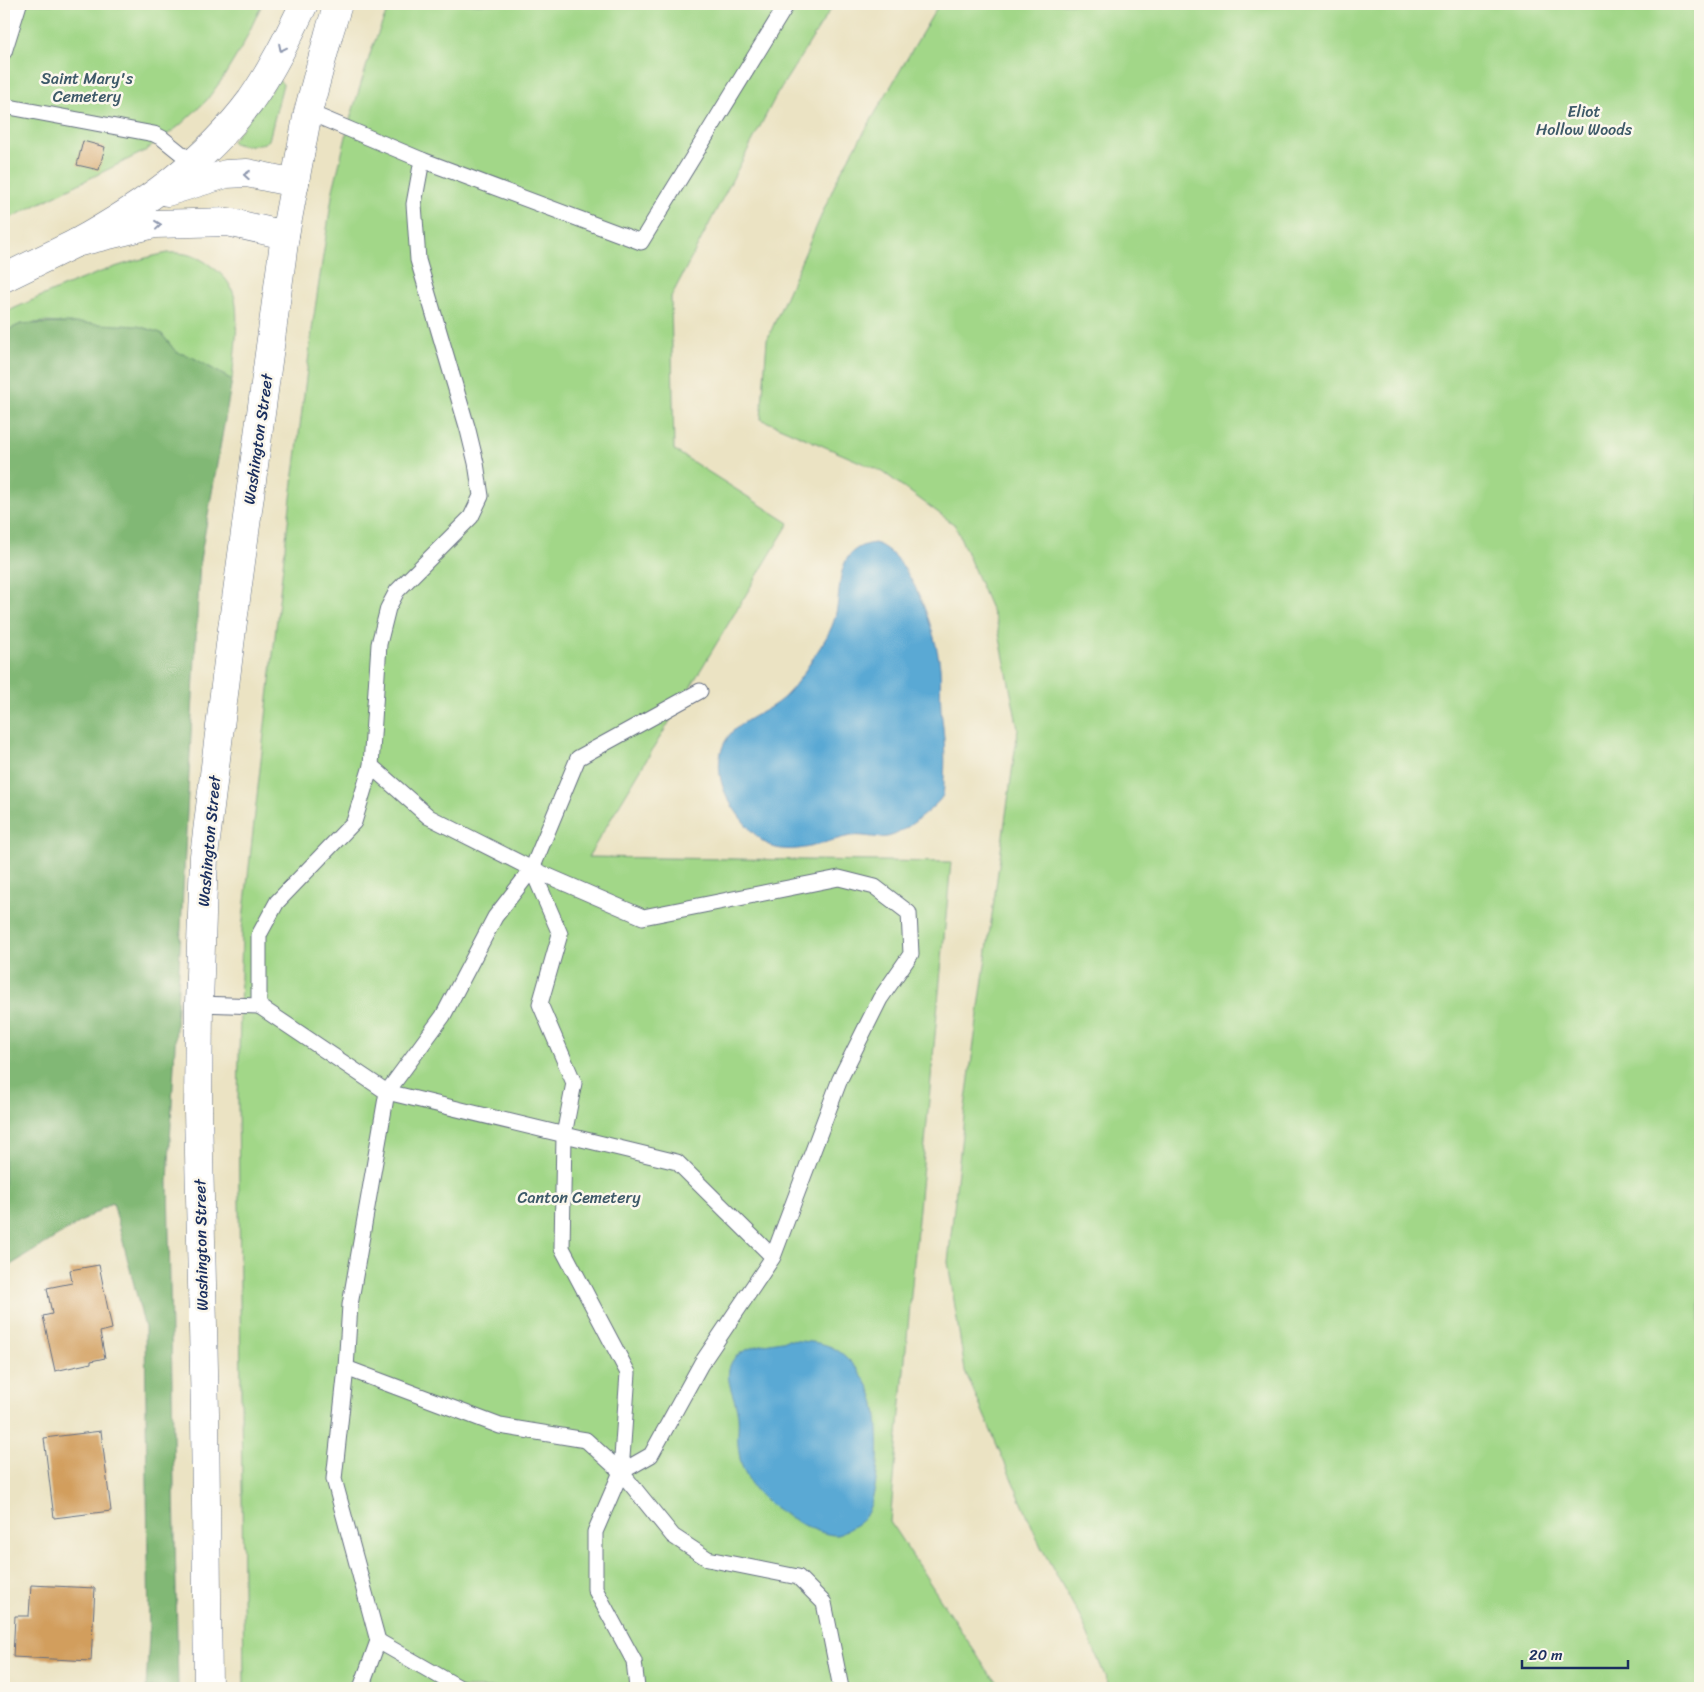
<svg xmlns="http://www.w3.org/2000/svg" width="1704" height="1692" viewBox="0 0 1704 1692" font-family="Sriracha,sans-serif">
	<rect width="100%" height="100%" fill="#fbf7ec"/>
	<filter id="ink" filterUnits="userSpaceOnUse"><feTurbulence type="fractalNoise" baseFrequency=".02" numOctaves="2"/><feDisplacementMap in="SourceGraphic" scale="10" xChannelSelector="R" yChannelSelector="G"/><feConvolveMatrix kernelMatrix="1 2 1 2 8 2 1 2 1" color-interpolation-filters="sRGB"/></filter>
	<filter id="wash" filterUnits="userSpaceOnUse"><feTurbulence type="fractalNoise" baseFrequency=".0096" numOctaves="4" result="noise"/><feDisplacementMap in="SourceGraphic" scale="20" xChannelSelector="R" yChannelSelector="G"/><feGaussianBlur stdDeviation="1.12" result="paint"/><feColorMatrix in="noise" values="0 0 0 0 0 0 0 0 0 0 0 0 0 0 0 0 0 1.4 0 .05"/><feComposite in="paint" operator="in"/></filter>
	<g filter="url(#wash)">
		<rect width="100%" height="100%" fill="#ebe3c3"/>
		<g fill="#a2d788" stroke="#5e8373">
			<path d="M4,4H262L243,45L223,78L206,101L179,126L145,151L4,221Z"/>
			<path d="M390,4H834L777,94L671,297L674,450L789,523L588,857L951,862L890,1522L990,1675L1007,1688H244L238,1100L242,929L287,530L313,322L333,190L351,116L372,48Z"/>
			<path d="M939,4H1700V1688H1110L1082,1621L1041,1547L965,1371L948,1262L965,1107L1018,729L997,623L955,525L883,472L761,419L767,340L839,175Z"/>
			<path d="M279,80L283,84L269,140C262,147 242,146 233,143L232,141Z"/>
			<path d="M168,253C185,252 198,256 211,266C221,273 229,281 233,292C241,313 234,356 232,380L192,357L176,352L161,333L115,326L45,322L21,324L4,332V313C57,289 111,264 168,253Z"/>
		</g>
		<path fill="#81b874" stroke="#4e7469" d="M80,323L138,326L161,333L176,352L192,357L232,380L200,560L168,1182L178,1688H146L149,1637L145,1328L113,1202L4,1269V332L21,324Z"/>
		<g fill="#5aa9d4" stroke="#3a6c99">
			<path d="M875,543C911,555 936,632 940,667C941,681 940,696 941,710C944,733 946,755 944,778C944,783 944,790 943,795C939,805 904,831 894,835C880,841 865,834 851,836C827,840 802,854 776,848C760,844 741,820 733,807C717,784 712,750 735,729C749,717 768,711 782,699C794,689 807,668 815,655C823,643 832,630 835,617C843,588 833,547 875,543Z"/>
			<path d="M789,1340C805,1342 823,1341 837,1350C852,1360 865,1377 872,1394C882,1421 881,1492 865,1517C861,1522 856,1525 850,1528C847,1531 841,1534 837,1535C817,1536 777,1511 763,1498C753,1489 745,1476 741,1463C739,1454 737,1442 738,1433C738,1425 739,1418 737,1410C734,1393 722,1376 733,1360C743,1346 774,1342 789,1340Z"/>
		</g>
		<g id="blocks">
			<g fill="#d29e5d">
				<path d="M83,141L105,147L99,170L77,165Z"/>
				<path d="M99,1265L112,1329L100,1332L105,1358L91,1361V1363L55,1371L43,1316L52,1314L47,1288L72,1283L70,1270Z"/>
				<path d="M101,1431L111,1511L54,1518L44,1438Z"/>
				<path d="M31,1585L95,1588L91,1661L13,1657L15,1616H29Z"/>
			</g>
		</g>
	</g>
	<g filter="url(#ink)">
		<use href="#blocks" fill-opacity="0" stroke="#646e81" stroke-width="1"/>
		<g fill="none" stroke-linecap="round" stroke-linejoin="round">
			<g stroke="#646e81" stroke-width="17">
				<g id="lane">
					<path d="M4,52L19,4"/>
					<path d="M4,106L154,134L162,138L193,163"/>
					<path d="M308,112L422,160L641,242L787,4"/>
					<path d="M371,766L379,644L388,608L397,591L471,517L481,496L476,463L468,430L418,260L414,204L422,160"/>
					<path d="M532,869L578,758L700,691"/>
					<path d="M199,1004L259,1006"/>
					<path d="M346,1368L334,1479L378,1641"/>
					<path d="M621,1472L586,1440L500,1426L346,1368L350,1305L387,1092L259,1006V935L277,902L354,822L371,766L429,817L532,869L643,917L839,878L875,887L909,913L911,954L880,999L840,1079L773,1257L677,1162L387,1092L443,1016L495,917L532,869L560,934L540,1004L574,1083L564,1135L562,1248L628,1373L621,1472L651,1455L701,1364L773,1257"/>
					<path d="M361,1688L378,1641L460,1688"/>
					<path d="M637,1688L634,1661L595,1589V1532L621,1472L673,1536L708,1559L798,1577L824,1603L841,1688"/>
				</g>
			</g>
			<g stroke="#646e81" stroke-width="29">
				<g id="secondary">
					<path d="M167,192L226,174L247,173L295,183"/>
					<path d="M76,243C143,206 205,162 251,100C272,70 288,37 304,4"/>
					<path d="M4,278L76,243L155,224L228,222L285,235"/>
					<path d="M208,1688L205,1413L198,1111L199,1004L204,856L232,629L285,235L308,112L329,33L338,4"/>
				</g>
			</g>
			<use href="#lane" stroke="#fff" stroke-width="15"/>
			<use href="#secondary" stroke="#fff" stroke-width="28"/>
		</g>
		<defs><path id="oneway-chevron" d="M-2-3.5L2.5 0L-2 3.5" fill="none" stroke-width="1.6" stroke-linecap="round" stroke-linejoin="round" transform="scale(1.25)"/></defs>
		<g stroke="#8d97ae">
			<use href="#oneway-chevron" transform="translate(282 48) rotate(116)"/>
			<use href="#oneway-chevron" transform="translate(247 175) rotate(-175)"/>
			<use href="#oneway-chevron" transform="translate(158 225) rotate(-6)"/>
		</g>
	</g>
	<g text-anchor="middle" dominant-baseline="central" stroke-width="5" stroke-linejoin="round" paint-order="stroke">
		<g font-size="16" fill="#3d5968" stroke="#fbf7ec">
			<text x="87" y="78">Saint Mary's<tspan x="87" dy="18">Cemetery</tspan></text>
			<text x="1584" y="111">Eliot<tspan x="1584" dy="18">Hollow Woods</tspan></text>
			<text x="579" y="1197">Canton Cemetery</text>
		</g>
		<g font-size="16" fill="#1b2f5e" stroke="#fbf7ec">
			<text transform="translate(258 439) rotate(-82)">Washington Street</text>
			<text transform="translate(209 841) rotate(-85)">Washington Street</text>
			<text transform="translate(201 1245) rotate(-91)">Washington Street</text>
		</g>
	</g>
	<rect width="1704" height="1692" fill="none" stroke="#fbf7ec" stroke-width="20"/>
	<path d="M1522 1660v8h106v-8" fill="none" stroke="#1b2f5e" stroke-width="2.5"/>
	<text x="1529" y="1660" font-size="15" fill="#1b2f5e" stroke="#fbf7ec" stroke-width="4" paint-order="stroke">20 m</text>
</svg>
